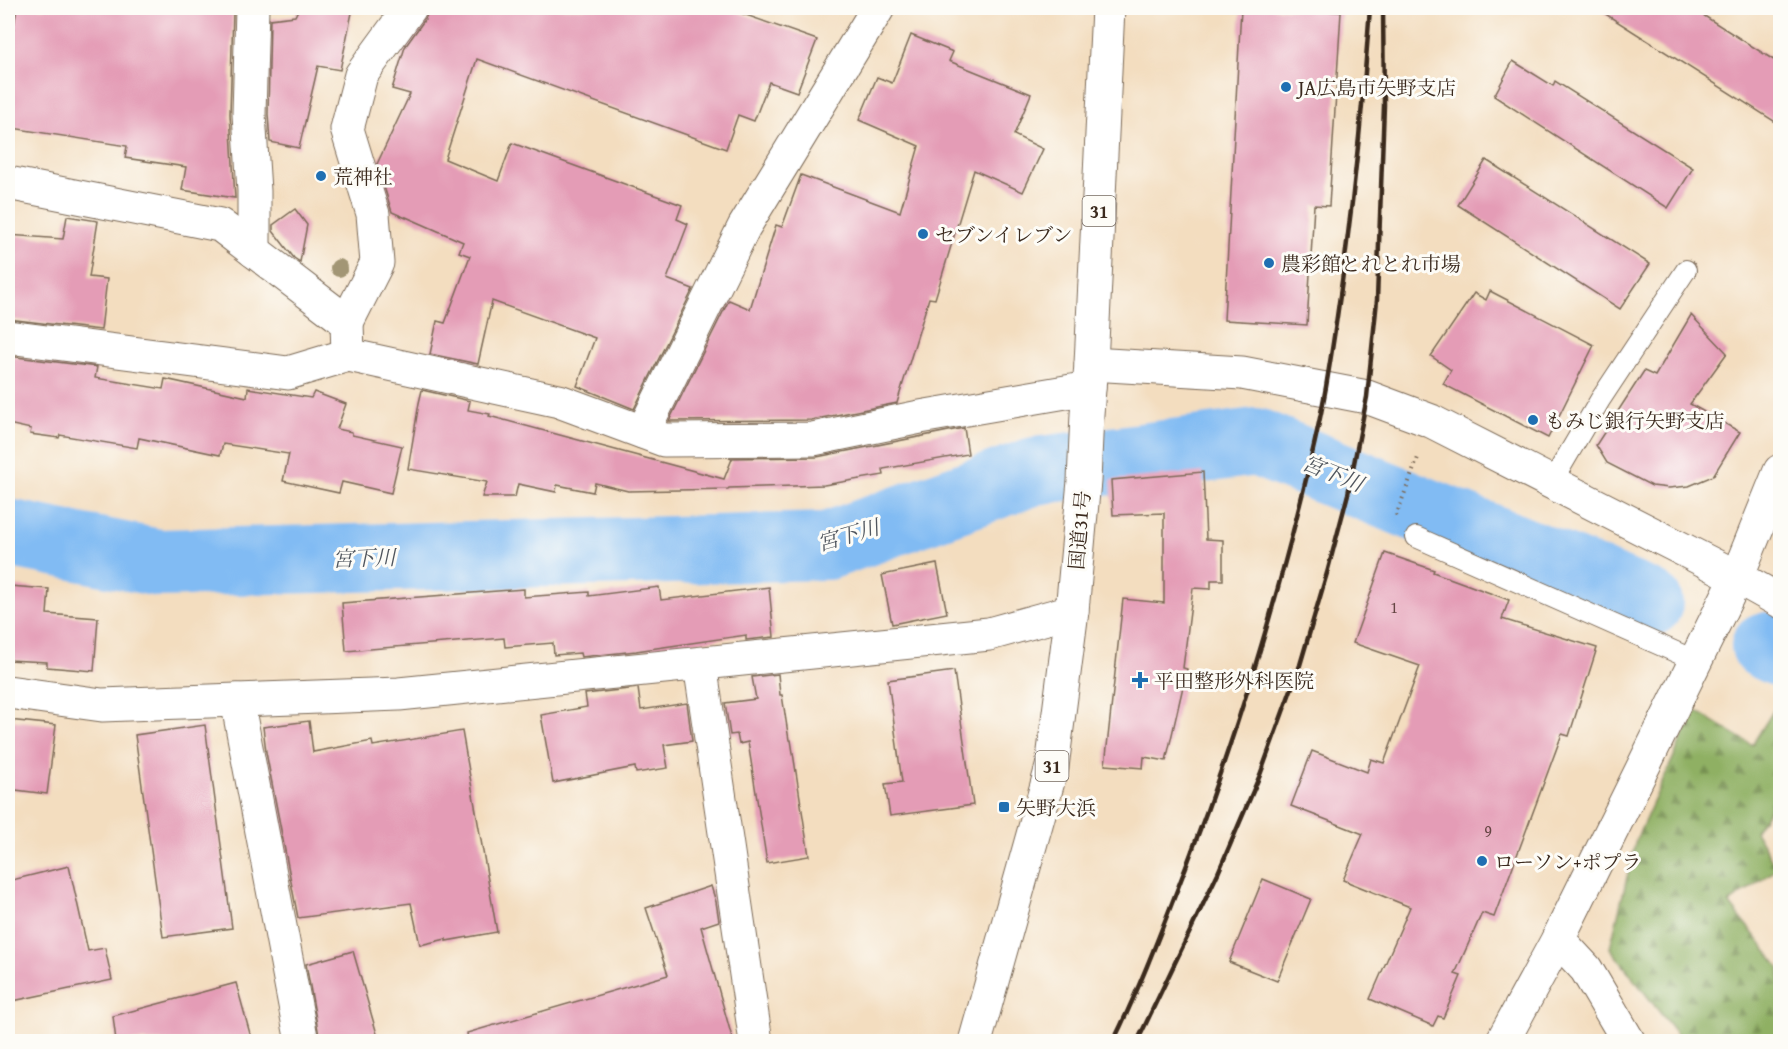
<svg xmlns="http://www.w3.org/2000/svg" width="1788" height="1049" viewBox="0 0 1788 1049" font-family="'Gentium Book Plus','Noto Serif JP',serif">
	<defs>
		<pattern id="forest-firs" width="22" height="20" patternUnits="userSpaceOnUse" patternTransform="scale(1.5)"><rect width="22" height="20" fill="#8fb063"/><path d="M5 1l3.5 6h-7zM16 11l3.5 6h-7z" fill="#768f51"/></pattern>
	</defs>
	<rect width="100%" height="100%" fill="#fdfcf7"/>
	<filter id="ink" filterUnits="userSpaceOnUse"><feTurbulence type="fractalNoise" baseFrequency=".0167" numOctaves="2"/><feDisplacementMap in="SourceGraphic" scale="12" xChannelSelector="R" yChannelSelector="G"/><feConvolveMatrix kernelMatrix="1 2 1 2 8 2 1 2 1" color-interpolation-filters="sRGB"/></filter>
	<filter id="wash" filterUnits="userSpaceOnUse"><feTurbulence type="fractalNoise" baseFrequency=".008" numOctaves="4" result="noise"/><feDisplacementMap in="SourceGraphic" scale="24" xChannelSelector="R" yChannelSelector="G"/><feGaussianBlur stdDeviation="1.35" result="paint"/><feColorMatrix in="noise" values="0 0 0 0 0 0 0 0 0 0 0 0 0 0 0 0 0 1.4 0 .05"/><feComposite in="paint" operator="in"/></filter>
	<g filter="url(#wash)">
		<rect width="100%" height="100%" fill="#f3ddbf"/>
		<path fill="url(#forest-firs)" stroke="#656d40" stroke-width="1.5" d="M1780,700V805L1775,801L1755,831L1777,869L1729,903L1780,968V1041H1682L1610,948L1636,840L1695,710L1752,745Z"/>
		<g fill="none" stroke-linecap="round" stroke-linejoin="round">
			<g stroke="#81bbf3" stroke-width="68">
				<path d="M8,533L159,563L827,546L1035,471L1256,442L1649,603"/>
				<path d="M1765,646L1780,653"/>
			</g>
		</g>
		<g id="blocks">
			<g fill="#e49cb6">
				<path d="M17,8H204L233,12L230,114L235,198L182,190L186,167L125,158L127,146L12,128L13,126L8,125V61Z"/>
				<path d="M299,8H353L340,70L318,66L299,148L270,142L268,114L270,19L295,16Z"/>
				<path d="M430,8H726L817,40L797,92L769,82L754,121L738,115L726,149L477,59L445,159L498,181L512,143L682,205L677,219L688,224L667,279L693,289L634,409L577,386L595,338L492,301L478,364L430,354L437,321L445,323L470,256L459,252L463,242L406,217V218L392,212L377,164L410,94L392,89L405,47L425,19Z"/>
				<path d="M1241,8H1272L1341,12L1329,206L1314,205L1307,325L1224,320Z"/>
				<path d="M1596,8H1692L1780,64V125Z"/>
				<path d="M911,35L953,52L949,61L1031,94L1014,135L1043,149L1023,192L974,170L935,299L929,298L897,403L811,420L669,421L729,300L750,309L776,225L782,227L801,175L900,212L919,146L859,120L877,77L892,83Z"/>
				<path d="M1513,61L1553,86L1555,81L1693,168L1668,208L1494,96Z"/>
				<path d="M1486,160L1650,264L1620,309L1458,205Z"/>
				<path d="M295,209L307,225L300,262L294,258L273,231V225Z"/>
				<path d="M67,216L98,221L89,277L107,279L101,330L8,319V235L63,239Z"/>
				<path d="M1490,291L1594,345L1548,438L1443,384L1451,370L1431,356L1474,293L1486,300Z"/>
				<path d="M1691,315L1727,353L1690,404L1740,432L1713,476L1689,486L1669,488L1652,486L1607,463L1596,445L1644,371L1655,376Z"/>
				<path d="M8,356L97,367L95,378L163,389L165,379L247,397L248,388L311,398L314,392L346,404L337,429L352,432V435L402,446L391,493L342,482L339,493L283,481L289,454L223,444L220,455L139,438L137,448L60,435L59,438L30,434L31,429L8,424Z"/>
				<path d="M422,390L470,401L468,410L490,414L489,416L724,479L732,459L729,458L817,457L964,428L968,454L883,469L884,475L824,485L729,488L728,489L628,491L595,483L593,492L557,485L556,492L518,484L515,497H482L487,482L408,469L419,403Z"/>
				<path d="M1203,472L1206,539L1223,540V580H1211V589L1193,588L1183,668L1187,669L1166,761L1144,757L1143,768L1105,765L1123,599L1164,603V513L1113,515L1111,480Z"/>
				<path d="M1385,553L1434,570L1433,572L1509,600L1502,619L1597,648L1569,736L1562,734L1494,917L1482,913L1455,974L1461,976L1443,1018L1438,1016L1433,1026L1370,999L1410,907L1343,880L1363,834L1291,806L1312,751L1367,772L1371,759L1384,763L1420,666L1353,643Z"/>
				<path d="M937,564L947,613L892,624L882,575Z"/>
				<path d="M9,586L49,589L47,614L98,618L94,671L47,667V662L8,660L10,616H8V612Z"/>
				<path d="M659,587L661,600L769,587L774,637L746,640V635L636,651L581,657L580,653L554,655L553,643L505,647L504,638L346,651L342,603L524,589V597L589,592V596Z"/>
				<path d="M954,671L973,805L890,816L885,784L902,782L888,680Z"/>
				<path d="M778,674L780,695H782L789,740H791L809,856L767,863L748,742L739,744L737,734L730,735L725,703L756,699L752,677Z"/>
				<path d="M638,688L641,710L687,703L692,741L664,745L668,768L636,773L635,767L553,783L541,715L587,707L585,694Z"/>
				<path d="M8,720L56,725L47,794L8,789Z"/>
				<path d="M309,721L313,752L372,741L373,746L462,731L497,932L446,941V939L420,945L411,903L298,918L266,752L263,727Z"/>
				<path d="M205,725L232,928L163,937L135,735Z"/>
				<path d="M69,866L88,951L105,948L112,980L8,1002V881Z"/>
				<path d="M1263,879L1311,899L1277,981L1229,962Z"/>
				<path d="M711,886L716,902L719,921L701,927L733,1041H468L467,1033L668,975L646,908Z"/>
				<path d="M353,951L379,1041H320L306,964Z"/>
				<path d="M236,983L252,1041H116L113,1016Z"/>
			</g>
		</g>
	</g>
	<g filter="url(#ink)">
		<use href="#blocks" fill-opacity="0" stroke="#7b6956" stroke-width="1.5"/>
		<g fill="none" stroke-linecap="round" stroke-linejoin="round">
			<g stroke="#7b6956" stroke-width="22">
				<g id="service">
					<path d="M1552,482L1600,400L1686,270"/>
					<path d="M1416,537L1696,661"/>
				</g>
			</g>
			<g stroke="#7b6956" stroke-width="35">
				<g id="minor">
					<path d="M252,8L249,114L254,191V251"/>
					<path d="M8,183L220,225L347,322L348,355"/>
					<path d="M347,322L377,263L373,214L347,129L361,75L410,8"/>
					<path d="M8,337L288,373L348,355L559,401L664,440L813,439L920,417L1089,388"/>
					<path d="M643,432L744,227L878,8"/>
					<path d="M1737,577L1780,601"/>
					<path d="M700,664L756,1042"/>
					<path d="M8,692L102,705L399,694L989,634L1072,611"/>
					<path d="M237,700L302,1042"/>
					<path d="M1558,939L1586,969L1629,1042"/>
				</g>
			</g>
			<g stroke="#7b6956" stroke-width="35">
				<g id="tertiary">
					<path d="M1091,364L1242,373L1367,397L1431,421L1737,577"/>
					<path d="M1502,1042L1558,939L1737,577L1780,471"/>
				</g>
			</g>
			<g stroke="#7b6956" stroke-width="35">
				<path id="trunk" d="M975,1042L1052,767L1072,611L1084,481L1087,414L1091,364L1108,8"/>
			</g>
			<path stroke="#7b6956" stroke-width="4" stroke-dasharray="1.5 4.5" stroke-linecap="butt" d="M1396,516L1419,455"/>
			<use href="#service" stroke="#fff" stroke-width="20"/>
			<use href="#minor" stroke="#fff" stroke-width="33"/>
			<use href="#tertiary" stroke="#fff" stroke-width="33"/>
			<use href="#trunk" stroke="#fff" stroke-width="33"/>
			<g stroke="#3b2a1e" stroke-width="4.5">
				<path d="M1113,1042C1141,985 1163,926 1186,867C1227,760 1262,651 1291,539C1304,489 1317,438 1326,387C1347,261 1361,135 1370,8"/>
				<path d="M1137,1042L1218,873L1260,775L1300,665L1327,573L1348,494L1367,397L1377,300L1384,105L1383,8"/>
			</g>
		</g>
		<circle fill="#a29674" cx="339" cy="268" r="9"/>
	</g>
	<g fill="#1f6fb2" stroke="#fdfcf7" stroke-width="2">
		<circle cx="1286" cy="87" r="6"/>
		<circle cx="321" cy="176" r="6"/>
		<circle cx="923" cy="234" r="6"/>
		<circle cx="1269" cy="263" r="6"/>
		<circle cx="1533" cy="420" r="6"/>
		<path d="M1137 671h6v6h6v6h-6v6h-6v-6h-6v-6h6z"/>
		<rect x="998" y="801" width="12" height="12" rx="3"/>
		<circle cx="1482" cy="861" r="6"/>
	</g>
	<g text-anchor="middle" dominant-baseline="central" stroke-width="6" stroke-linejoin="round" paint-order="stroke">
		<g font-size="16" fill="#654644">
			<text x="1394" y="607">1</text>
			<text x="1488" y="831">9</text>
		</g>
		<g fill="#fdfcf7" stroke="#75695f" stroke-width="1.5">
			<rect x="1082.5" y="196" width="33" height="30" rx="4.5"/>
			<rect x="1035.5" y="751" width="33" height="30" rx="4.5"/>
		</g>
		<g font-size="18" font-weight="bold" fill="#3b2a1e">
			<text x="1099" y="211">31</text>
			<text x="1052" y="766">31</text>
		</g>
		<g font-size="20" fill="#3b2a1e" stroke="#fdfcf7" text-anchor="start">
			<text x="1298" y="87">JA広島市矢野支店</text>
			<text x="333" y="176">荒神社</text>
			<text x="935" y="234">セブンイレブン</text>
			<text x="1281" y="263">農彩館とれとれ市場</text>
			<text x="1545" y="420">もみじ銀行矢野支店</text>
			<text x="1154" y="680">平田整形外科医院</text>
			<text x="1016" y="807">矢野大浜</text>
			<text x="1494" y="861">ローソン+ポプラ</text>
		</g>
		<g font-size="20" fill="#3b2a1e" stroke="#fdfcf7">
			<text transform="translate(1079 530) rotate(-85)">国道31号</text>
		</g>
		<g font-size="21" font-style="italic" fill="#50565e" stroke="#fdfcf7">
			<text transform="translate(1333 473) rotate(22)">宮下川</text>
			<text transform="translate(848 535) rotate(-16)">宮下川</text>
			<text transform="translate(364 558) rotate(-2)">宮下川</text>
		</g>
	</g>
	<rect width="1788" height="1049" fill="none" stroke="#fdfcf7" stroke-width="30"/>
</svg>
